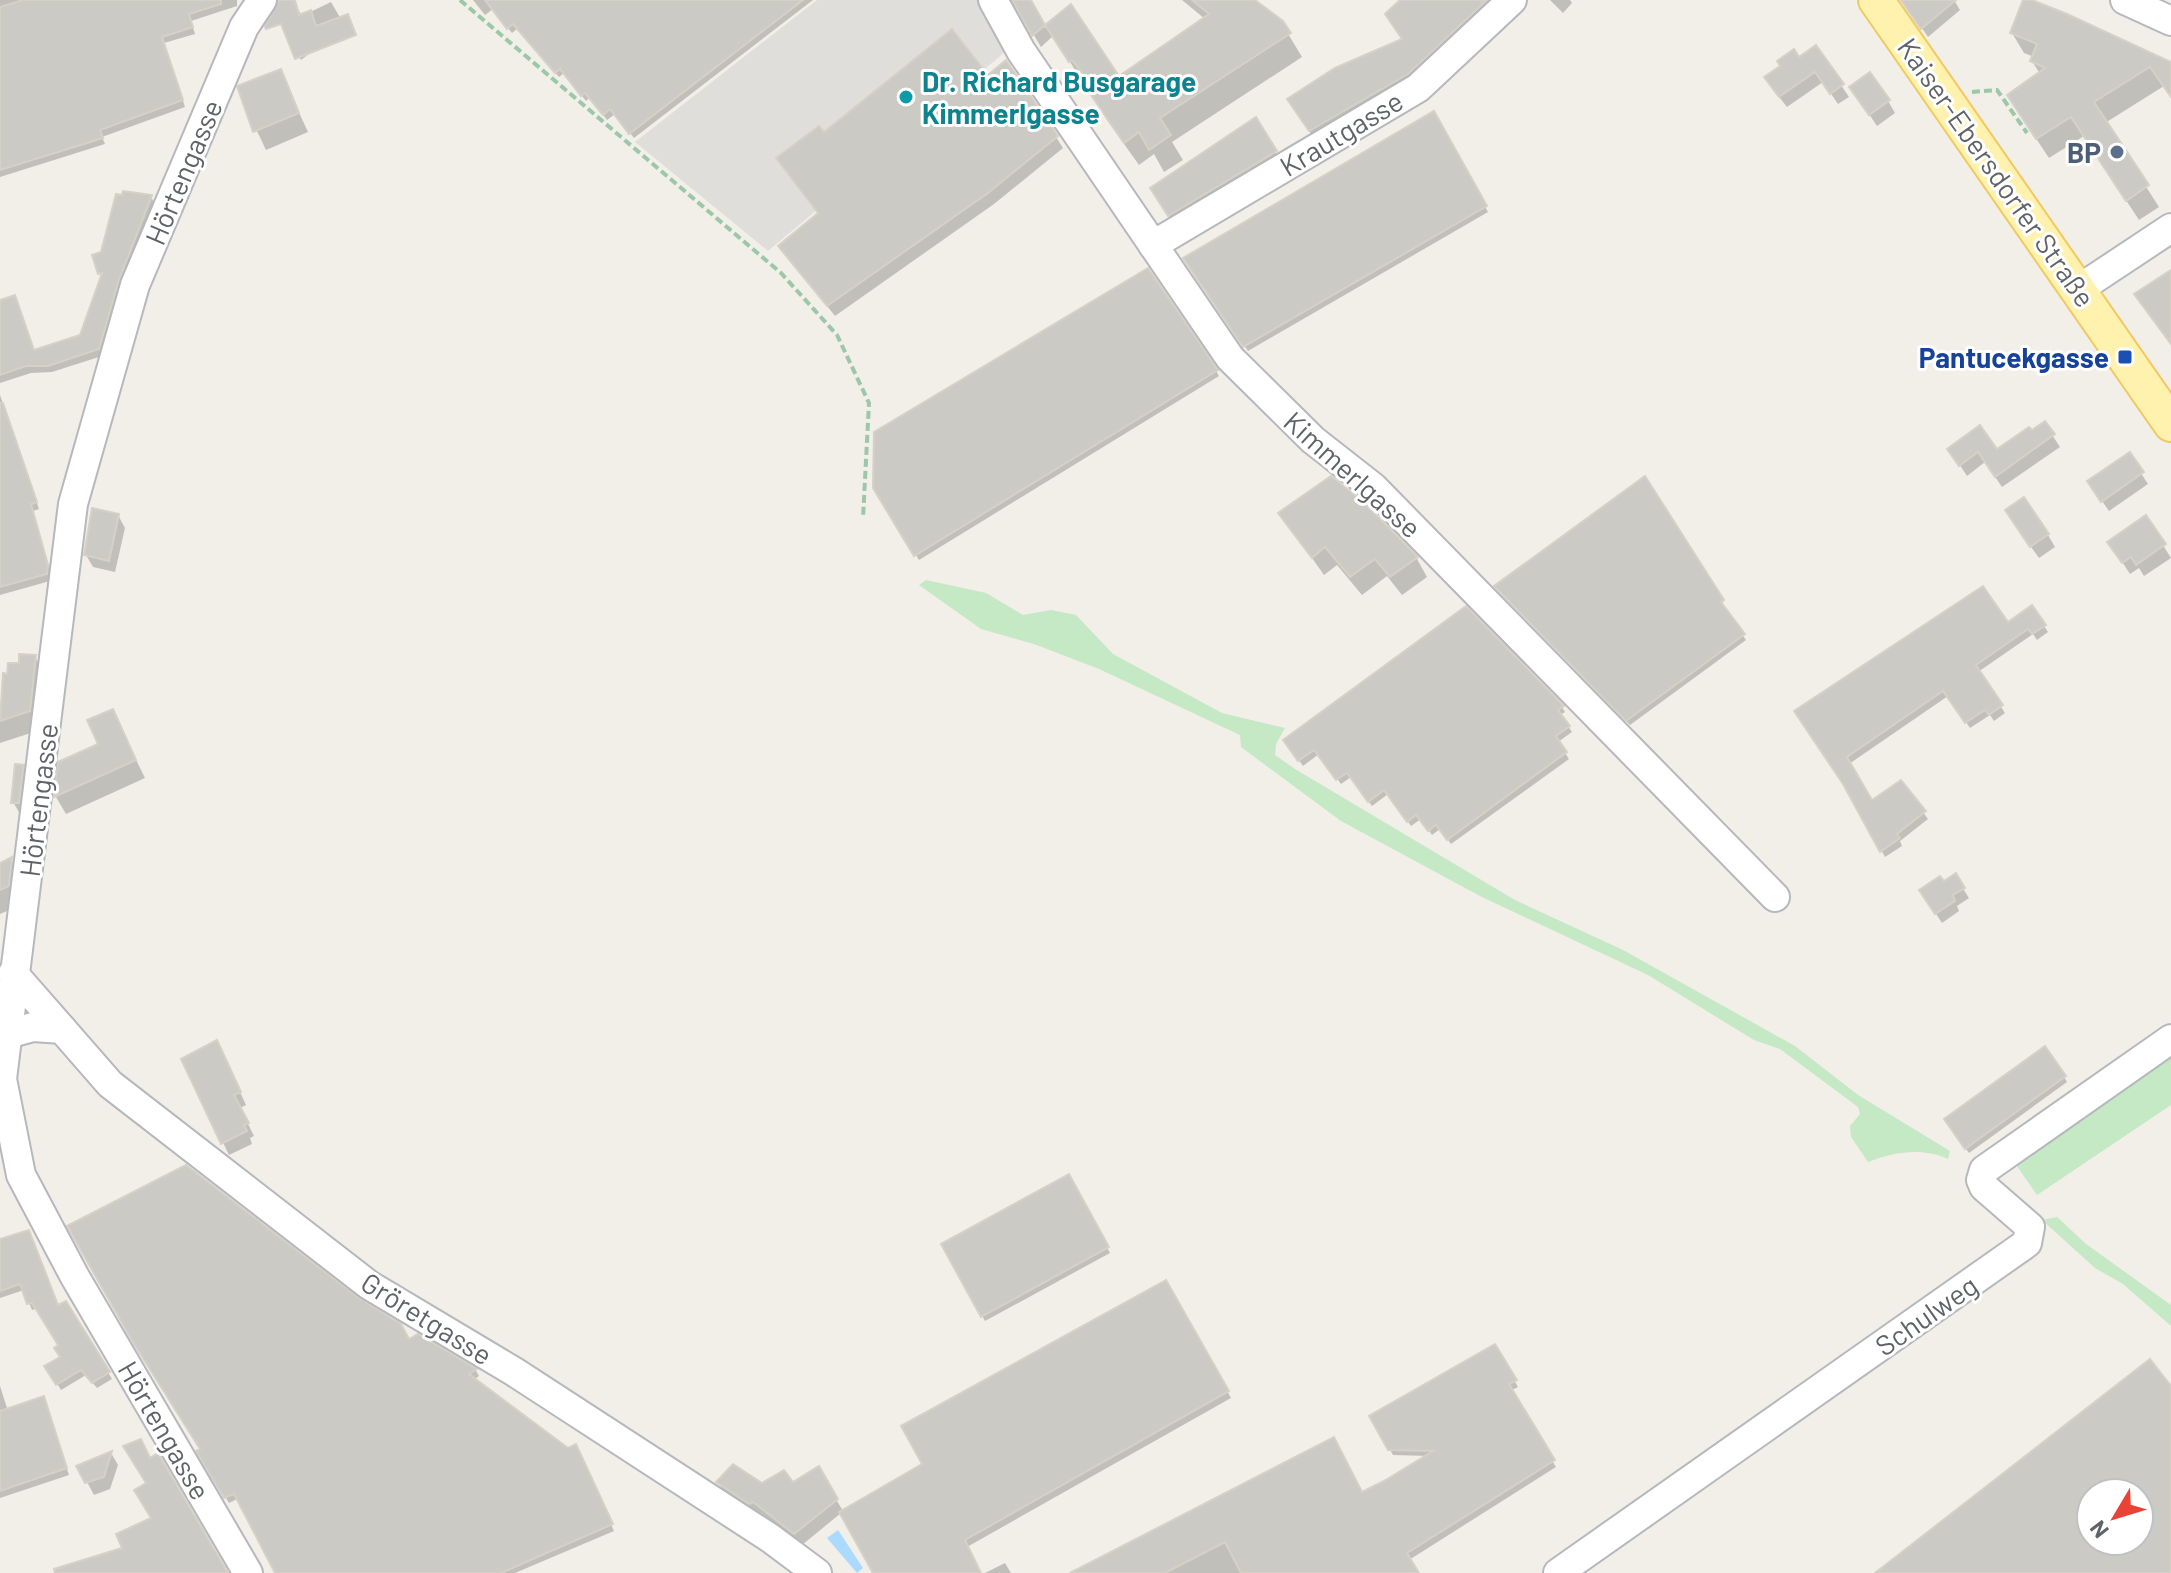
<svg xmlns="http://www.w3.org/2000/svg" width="2171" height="1573" viewBox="0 0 2171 1573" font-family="Barlow,sans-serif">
	<rect width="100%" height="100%" fill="#f1efe8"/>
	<path fill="#e0deda" d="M817,0H980L1005,52L768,251L635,142Z"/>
	<g fill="#c5e8c5">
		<path d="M926,580L986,593L1023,615L1051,610L1076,615L1113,654L1222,713L1285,728L1276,744L1275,755L1295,769L1515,900L1623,950L1795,1046L1858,1095L1950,1151L1948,1159C1923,1147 1893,1152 1868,1162L1851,1137L1850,1126L1860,1114L1858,1107L1780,1049L1754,1040L1648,975L1480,896L1341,821L1241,747L1240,735L1099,669L1034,644L981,629L919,585Z"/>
		<path d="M2171,1044V1105L2037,1195L2010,1156Z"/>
		<path d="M2057,1217L2086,1244L2171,1305V1326L2123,1284L2095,1268L2042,1220Z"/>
	</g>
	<path fill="#aadaff" d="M838,1530L863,1568L857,1573L827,1538Z"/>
	<g fill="#0003">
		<path d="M0,0H237V6L191,21L195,34L164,43L185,107L102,137L105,144L0,177Z"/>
		<path d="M473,0H813L634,138L615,114L607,120L590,97L586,101L564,73L559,77L518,28L512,33L493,9L485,15Z"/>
		<path d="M1013,0H1028L1045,28L1071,7L1118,79L1205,19L1182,0H1251L1281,22L1302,57L1172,142L1183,160L1164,172L1154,154L1139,165L1107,120L1094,96L1096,94L1087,82L1084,85L1054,35L1041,47Z"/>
		<path d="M1403,0H1524L1319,146L1299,115L1403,40Z"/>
		<path d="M1550,0H1570L1572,3L1563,13Z"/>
		<path d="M1903,0H1954L1960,10L1928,37Z"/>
		<path d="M2027,0L2171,64V97L2164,86L2105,123L2159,207L2139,220L2084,136L2049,158L2021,116L2040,74L2032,61L2034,57L2024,53L2012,33Z"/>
		<path d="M331,2L345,26L301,60L290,42L295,4L302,16Z"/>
		<path d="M1816,48L1849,97L1838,104L1823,82L1787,107L1773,89L1799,59Z"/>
		<path d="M280,71L308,132L266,150L238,91Z"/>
		<path d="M987,78L1056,137L1063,148L994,204L835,316L780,246L820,214L779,159L824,135Z"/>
		<path d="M1859,99L1888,101L1895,113L1877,126Z"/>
		<path d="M1433,114L1488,212L1248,351L1188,264Z"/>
		<path d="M1256,120L1286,171L1181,234L1163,207Z"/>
		<path d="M135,193L151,197L155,204L102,356L52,372L31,373L0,383V302L14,297L34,352L82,337L102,278V254L117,196Z"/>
		<path d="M1216,371L1219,376L919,560L875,488Z"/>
		<path d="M0,395L39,509L33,511L51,573L50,581L0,595Z"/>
		<path d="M2045,424L2060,447L2002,487L1985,462L1967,476L1950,450L1997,452Z"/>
		<path d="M2129,455L2148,484L2109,511L2096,492Z"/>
		<path d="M1359,500L1417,559L1427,577L1402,595L1387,576L1362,595L1337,565L1324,575L1281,514Z"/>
		<path d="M118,515L125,528L115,572L93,567L86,555Z"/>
		<path d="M2146,518L2171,558L2144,576L2139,568L2130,574L2117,554Z"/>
		<path d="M2014,523L2048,535L2055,547L2039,558Z"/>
		<path d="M1496,586L1723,601V608L1746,640L1630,725Z"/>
		<path d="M2007,625L2044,626L2048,632L2037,640L2033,634L1978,672L2005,713L1994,721L1990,715L1970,728L1948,696L1849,764L1872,802L1901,783L1928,819L1900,841L1902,846L1885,857L1848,789L1800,717Z"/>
		<path d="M35,657L46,676L40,730L0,743V704L21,666Z"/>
		<path d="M1562,707L1565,712L1560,715L1572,732L1558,742L1569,759L1451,844L1440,829L1432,835L1421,819L1411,826L1388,794L1372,806L1351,777L1341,784L1319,754L1303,766L1289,746Z"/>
		<path d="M112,711L145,778L66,814L56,797L60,764L101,745Z"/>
		<path d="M22,767L30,779L25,815L20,814L13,802Z"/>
		<path d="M11,860L22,878L19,906L0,914V866Z"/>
		<path d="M1955,876L1969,898L1957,906L1959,911L1942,923L1927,900Z"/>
		<path d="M223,1055L246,1105L240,1108L254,1136L250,1138L252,1144L229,1155L183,1059Z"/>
		<path d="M2064,1077L2067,1082L1969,1153L1949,1125Z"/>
		<path d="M1068,1177L1110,1253L985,1321L943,1245Z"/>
		<path d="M0,1242L58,1308L66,1303L112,1379L97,1388L86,1375L61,1390L47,1367L62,1358L61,1346L38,1308L32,1310L24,1290L0,1298Z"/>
		<path d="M1166,1283L1231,1398L967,1547L980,1573H876L841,1513L802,1545L761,1513L757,1515L725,1494L718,1482L725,1472L762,1485L793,1484L818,1469L843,1511L925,1465Z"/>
		<path d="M418,1337L476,1371L479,1376L473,1380L568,1451L579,1453L614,1531L515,1573H277L239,1498L229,1503L199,1452Z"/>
		<path d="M1494,1347L1518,1387L1510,1391L1556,1467L1409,1560L1417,1573H1075L1361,1495L1429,1456L1393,1455L1372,1417Z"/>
		<path d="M0,1386L8,1411L43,1399L69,1475L0,1498Z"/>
		<path d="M111,1453L118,1465L110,1489L94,1495L79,1467Z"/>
		<path d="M1005,1563L1011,1573H985Z"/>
	</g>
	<g fill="#cccac5" stroke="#d6d1c6" stroke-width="2" fill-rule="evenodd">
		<path d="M23,0H221V4L189,14L193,27L162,37L183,100L100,130L103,138L0,170V7Z"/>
		<path d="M279,0H295L299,15L311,10L316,26L348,14L356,35L295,59L281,24L266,29L265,26Z"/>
		<path d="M485,0H803L629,134L610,109L603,115L585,93L581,96L560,69L555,73L513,24L507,29Z"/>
		<path d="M1012,0H1031L1045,25L1032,36Z"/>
		<path d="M1192,0H1255L1283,21L1291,33L1160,118L1171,135L1149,150L1139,132L1124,143L1091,95L1097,91L1072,60L1069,62L1045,25L1071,4L1119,76L1209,14Z"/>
		<path d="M1400,0H1487L1408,74L1309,131L1287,99L1335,68L1402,39L1385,14Z"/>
		<path d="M1901,0H1956L1921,29Z"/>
		<path d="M2023,0H2032L2067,14L2171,62V97L2150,67L2094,102L2149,185L2126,201L2071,117L2036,139L2007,95L2045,68L2030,61L2037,44L2010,33Z"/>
		<path d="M952,29L988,75L1006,60L1058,136L988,193L827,306L778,246L818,213L776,158L819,126L824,132Z"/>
		<path d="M1816,45L1844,84L1830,94L1815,72L1779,97L1764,77L1780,66L1777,61L1794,49L1799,57Z"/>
		<path d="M281,69L299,113L253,132L237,86Z"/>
		<path d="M1870,72L1890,100L1869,115L1849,87Z"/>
		<path d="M1434,111L1487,206L1243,347L1183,258Z"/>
		<path d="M1256,117L1277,151L1168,216L1150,188Z"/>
		<path d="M123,191L152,195L119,280L99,349L48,366H26L0,375V300L15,295L34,350L80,335L102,273L98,274L92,255L101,252L116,194L122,195Z"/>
		<path d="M1148,268L1218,370L914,556L873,488L874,432Z"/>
		<path d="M2171,270V344L2134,294Z"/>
		<path d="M0,403H3L37,502L31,504L48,565L47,574L0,587Z"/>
		<path d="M2045,421L2055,434L1995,477L1978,452L1959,466L1947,449L1980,425L1997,449L2029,427L2032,430Z"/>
		<path d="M2130,452L2144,472L2101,502L2087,481Z"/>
		<path d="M1331,476L1360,499L1418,557L1390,577L1375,559L1350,577L1325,547L1312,558L1278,513Z"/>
		<path d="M1645,476L1724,600L1721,602L1745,634L1626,721L1494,586Z"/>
		<path d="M2024,497L2049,534L2030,547L2005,510Z"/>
		<path d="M92,508L119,514L109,561L84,555Z"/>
		<path d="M2146,515L2166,544L2136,565L2131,557L2122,563L2107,542Z"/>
		<path d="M1983,586L2008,622L2032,605L2046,625L2032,634L2028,629L1976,665L2003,705L1989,715L1985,710L1965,723L1943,691L1847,757L1872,800L1901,780L1926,811L1897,834L1900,838L1880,852L1843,784L1794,711Z"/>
		<path d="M1466,606L1564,706L1558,710L1570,726L1556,736L1567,752L1447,840L1436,825L1428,831L1416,815L1407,822L1384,790L1368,802L1347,773L1336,780L1314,750L1298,761L1283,740Z"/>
		<path d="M19,654L36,655L30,711L0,721L3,673L7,674L8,663H19Z"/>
		<path d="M113,709L136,760L54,797L58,762L98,744L87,720Z"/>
		<path d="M15,764L24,765L19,803H11Z"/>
		<path d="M12,857L9,886L0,890V863Z"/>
		<path d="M1956,873L1965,888L1953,895L1955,901L1935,914L1919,890L1940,876L1944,881Z"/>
		<path d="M217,1040L241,1092L234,1095L249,1123L244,1125L247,1131L221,1144L181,1059Z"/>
		<path d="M2045,1046L2066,1076L1965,1149L1944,1119Z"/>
		<path d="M186,1165L359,1298L401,1324L409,1339L418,1334L477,1369L469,1374L568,1448L576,1444L613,1524L501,1573H275L234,1494L224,1498L196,1451L200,1449L134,1344L67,1226Z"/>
		<path d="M1069,1174L1109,1247L981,1317L941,1244Z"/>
		<path d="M29,1230L58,1305L66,1301L110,1372L92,1383L81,1370L56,1385L44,1366L60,1357L54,1348L58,1345L32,1303L27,1304L20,1284L0,1291V1239Z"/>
		<path d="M1166,1280L1229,1391L965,1540L981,1573H873L839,1512L922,1464L901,1426Z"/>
		<path d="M1495,1344L1517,1380L1509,1384L1555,1460L1407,1553L1419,1573H1241L1225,1542L1165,1573H1070L1334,1437L1362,1492L1384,1481L1433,1451L1388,1450L1369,1416Z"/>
		<path d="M2150,1359L2171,1386V1573H1875ZM2091,1493H2139V1541H2091Z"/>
		<path d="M44,1396L67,1468L0,1491V1411Z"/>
		<path d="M141,1439L150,1458L158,1453L228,1573H55L54,1569L122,1548L116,1534L151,1518L134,1490L146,1483L123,1446Z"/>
		<path d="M112,1451L104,1477L85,1483L76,1466Z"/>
		<path d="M733,1464L762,1483L784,1470L793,1482L819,1466L838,1499L794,1534L753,1502L749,1504L716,1482Z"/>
	</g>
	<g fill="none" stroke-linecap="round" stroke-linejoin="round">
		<g stroke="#b5b8bc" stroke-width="32">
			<g id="minor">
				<path d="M993,0L1021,51L1230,358L1313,440L1373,487L1775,897"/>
				<path d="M2125,0L2171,21"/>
				<path d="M1153,245L1418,88L1512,0"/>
				<path d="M2079,289L2171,228"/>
				<path d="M13,973L62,1029"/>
				<path d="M7,1034L33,1027L62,1029L110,1084L369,1285L513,1371L770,1538L817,1573"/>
				<path d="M248,1573L75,1277L21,1175L2,1079L73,504L135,285L244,27L262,0"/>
				<path d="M1558,1573L2027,1243L2030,1227L1984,1187L1981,1180L1984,1170L2171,1039"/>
			</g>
		</g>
		<g stroke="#f2c960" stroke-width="38">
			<path id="major" d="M1876,0L2171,424"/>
		</g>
		<g stroke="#9cc7a9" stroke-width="4" stroke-dasharray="8 4" stroke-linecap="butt">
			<path d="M460,0L781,273L837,335L869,403L863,518"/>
			<path d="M1972,92L1997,90L2027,133"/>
		</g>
		<use href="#minor" stroke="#fff" stroke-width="28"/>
		<use href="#major" stroke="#fff2af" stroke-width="34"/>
	</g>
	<circle fill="#0f9aa8" stroke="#fff" stroke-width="3" cx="906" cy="97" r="8"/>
	<circle fill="#5c6f8a" stroke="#fff" stroke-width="3" cx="2117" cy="152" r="8"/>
	<rect fill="#1a4fb4" stroke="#fff" stroke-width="3" x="2117" y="349" width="16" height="16" rx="4"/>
	<g text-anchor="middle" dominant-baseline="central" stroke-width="6" stroke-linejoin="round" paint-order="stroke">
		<g font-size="28" font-weight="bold" fill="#0d838f" stroke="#fff" text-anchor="start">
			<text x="922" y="81">Dr. Richard Busgarage<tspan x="922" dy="32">Kimmerlgasse</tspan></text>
		</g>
		<g font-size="28" fill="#5f6368" stroke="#fff">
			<text transform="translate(1341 133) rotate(-31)">Krautgasse</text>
			<text transform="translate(183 172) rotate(-67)">Hörtengasse</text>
			<text transform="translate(1997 172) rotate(55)">Kaiser-Ebersdorfer Straße</text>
			<text transform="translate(1353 474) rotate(42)">Kimmerlgasse</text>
			<text transform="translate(38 800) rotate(-83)">Hörtengasse</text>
			<text transform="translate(1926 1315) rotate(-35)">Schulweg</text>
			<text transform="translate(427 1318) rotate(32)">Gröretgasse</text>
			<text transform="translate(165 1430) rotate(60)">Hörtengasse</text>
		</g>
		<g font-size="28" font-weight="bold" fill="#4e5e75" stroke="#fff" text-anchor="end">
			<text x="2101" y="152">BP</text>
		</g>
		<g font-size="28" font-weight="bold" fill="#164399" stroke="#fff" text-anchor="end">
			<text x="2109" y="357">Pantucekgasse</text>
		</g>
	</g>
	<g transform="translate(2115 1517) rotate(232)"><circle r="38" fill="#ffffff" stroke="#bfc1c3" stroke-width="2"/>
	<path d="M0-6L14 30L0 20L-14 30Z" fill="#ea4335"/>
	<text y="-12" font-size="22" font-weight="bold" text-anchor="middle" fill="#5f6368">N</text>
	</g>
</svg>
